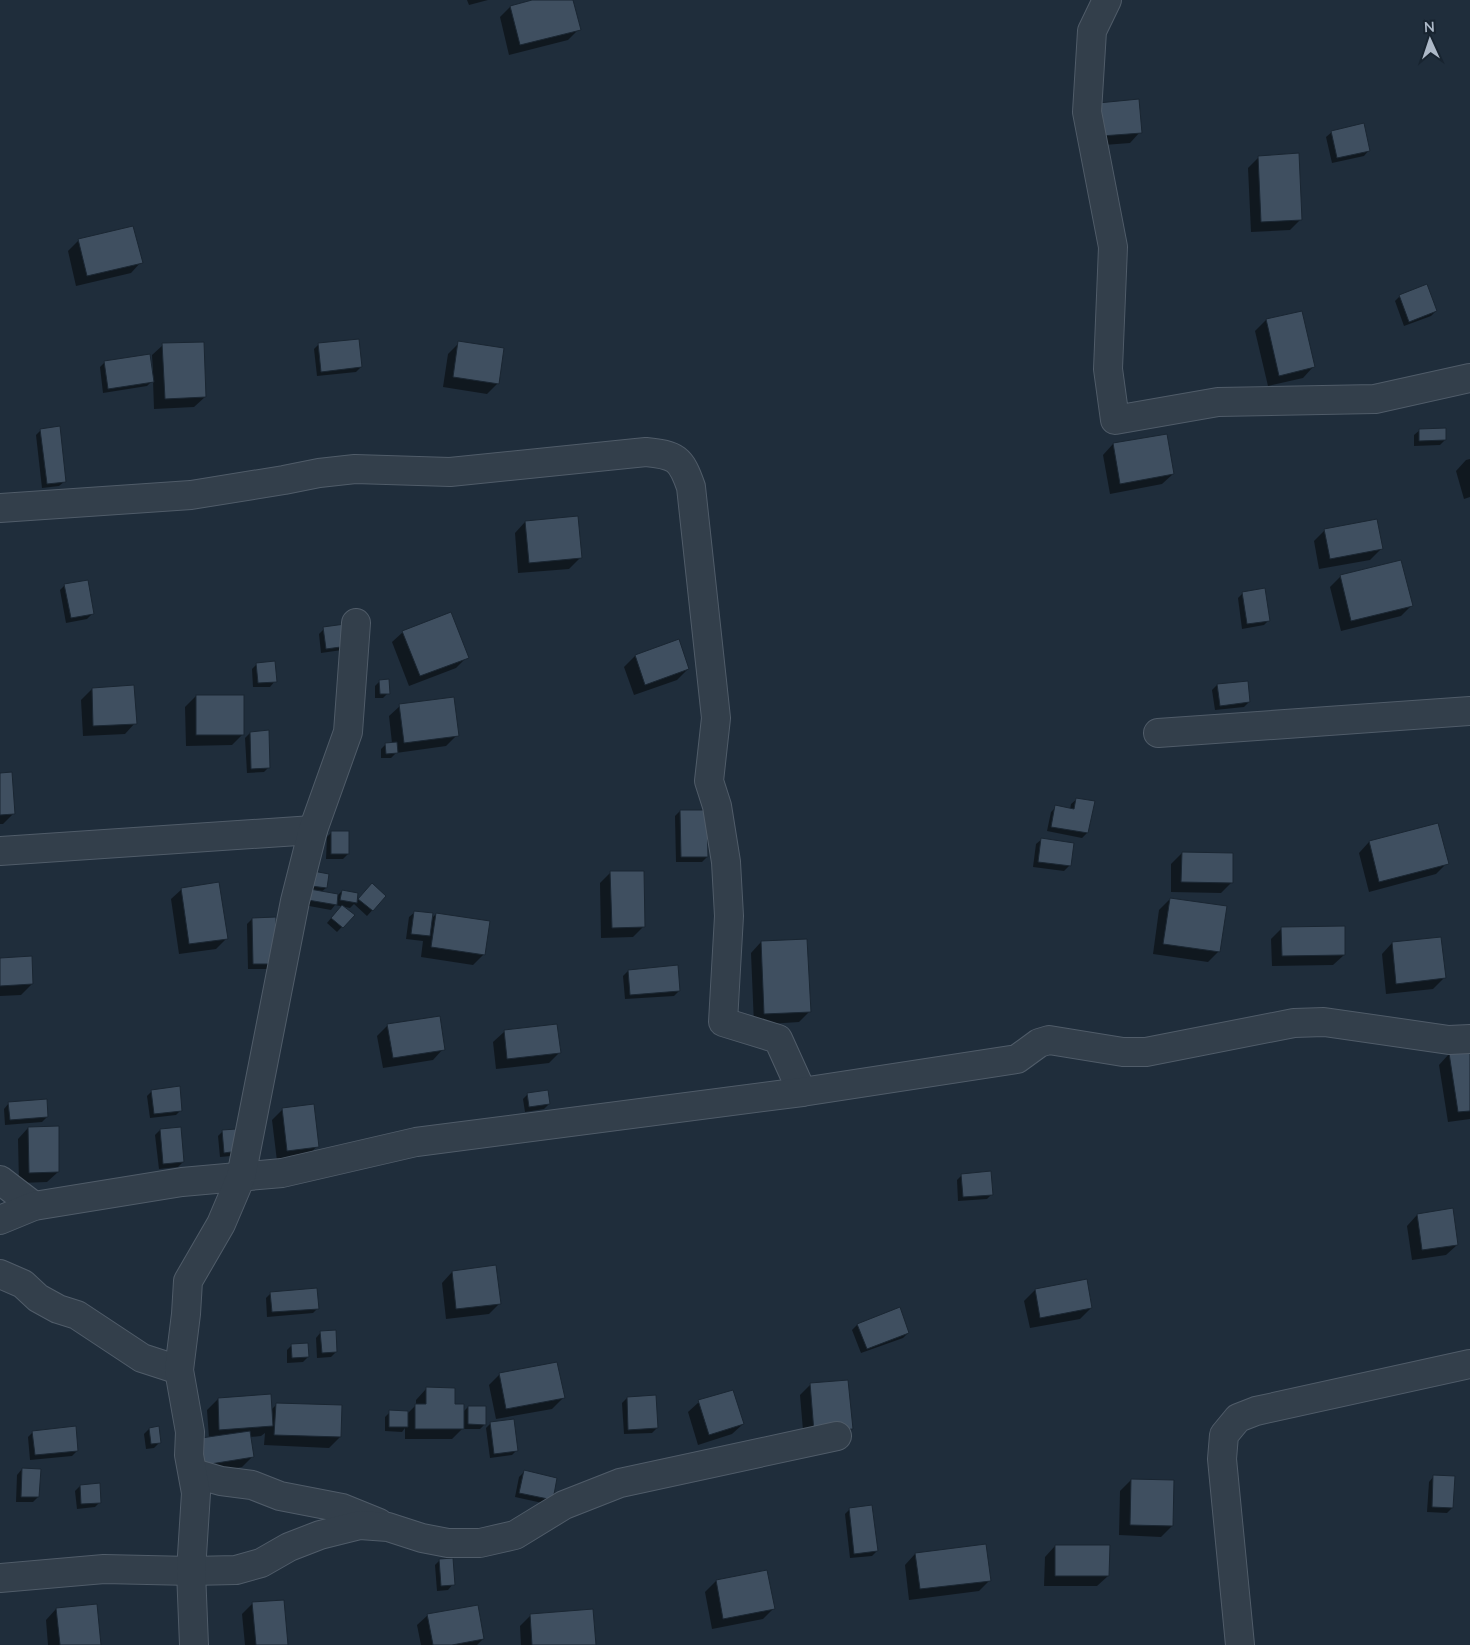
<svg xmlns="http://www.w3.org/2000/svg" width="1470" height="1645" viewBox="0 0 1470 1645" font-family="Lato,sans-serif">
	<rect width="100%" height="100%" fill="#1f2d3b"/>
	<g fill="#0007">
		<path d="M467,0H488L469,5Z"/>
		<path d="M538,0H572L579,29L568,40L509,55L500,17L510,7Z"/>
		<path d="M1099,104L1140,132L1130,143L1091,146Z"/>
		<path d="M1332,132L1369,150L1364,156L1332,163L1326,137Z"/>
		<path d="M1259,157L1301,219L1290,230L1251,232L1248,168Z"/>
		<path d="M79,240L141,262L131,273L76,286L68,251Z"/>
		<path d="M1400,296L1436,311L1431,316L1404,326L1395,301Z"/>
		<path d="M1301,312L1313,367L1303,378L1268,386L1255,331L1266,320Z"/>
		<path d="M459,343L498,383L487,394L443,387L448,354Z"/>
		<path d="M319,344L361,367L356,372L317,376L314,349Z"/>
		<path d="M163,345L205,397L194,407L154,409L153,380L147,386L103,393L100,367L105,362L153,371L152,355Z"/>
		<path d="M41,430L65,481L59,486L42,488L36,435Z"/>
		<path d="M1420,430L1445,440L1440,445L1414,446V435Z"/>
		<path d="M1113,444L1173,474L1162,484L1110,494L1103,455Z"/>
		<path d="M1470,459V497L1464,499L1456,471L1466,460Z"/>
		<path d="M525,522L580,558L569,569L518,573L515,533Z"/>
		<path d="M1325,530L1381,549L1370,560L1319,569L1314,541Z"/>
		<path d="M1341,576L1411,606L1401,616L1341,631L1330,587Z"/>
		<path d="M65,585L93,613L87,619L66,623L60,590Z"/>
		<path d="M1243,593L1269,620L1264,625L1242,629L1238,598Z"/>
		<path d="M344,625L342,650L321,653L319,634L324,629Z"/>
		<path d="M403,632L467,657L456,668L409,686L392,642Z"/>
		<path d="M678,640L688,669L677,680L634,695L624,667L635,656Z"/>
		<path d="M257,664L275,681L270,687H253L252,669Z"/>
		<path d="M380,681L388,693L383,698H375V686Z"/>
		<path d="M1217,685L1249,702L1244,707L1215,710L1212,690Z"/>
		<path d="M92,689L135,723L125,734L83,736L81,700Z"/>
		<path d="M196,696L243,734L232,745L186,746L185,707Z"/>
		<path d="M400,706L457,735L446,746L396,753L391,758H381V749L386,744L392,743L389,716Z"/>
		<path d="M250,733L269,767L264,772L247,773L245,738Z"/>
		<path d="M0,774L14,813L3,824H0Z"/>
		<path d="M1077,799L1087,833L1082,838L1047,831L1051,812L1056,807L1070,810L1071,804Z"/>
		<path d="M680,811L707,857L702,862H676L675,816Z"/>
		<path d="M332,832L348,854L343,859H326L327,837Z"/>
		<path d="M1042,839L1072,844L1069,866L1064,871L1033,867L1036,844Z"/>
		<path d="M1369,842L1447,863L1436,874L1369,892L1359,853Z"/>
		<path d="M1182,853L1232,882L1221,893L1171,892V864Z"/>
		<path d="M611,872L644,926L633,937L601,938L600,883Z"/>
		<path d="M309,877L326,888L321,892L338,895L342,891L357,894L355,903L367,890L385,896L367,916L354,904L350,908L335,905L331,910L298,904Z"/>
		<path d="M182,889L227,938L216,949L179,954L171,899Z"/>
		<path d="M1170,899L1219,951L1208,962L1153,954L1159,910Z"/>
		<path d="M337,911L353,915L337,932L327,923Z"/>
		<path d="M415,912L431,919L436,914L484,954L473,965L421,957L423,941L406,939L409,917Z"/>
		<path d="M275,918L270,969H248L247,924L252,919Z"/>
		<path d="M1282,928L1344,955L1333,965L1272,966L1271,939Z"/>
		<path d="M761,942L809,1012L799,1022L754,1025L751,953Z"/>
		<path d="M1392,943L1444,978L1433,989L1386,994L1382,954Z"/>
		<path d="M0,959L32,984L21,995L0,996Z"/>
		<path d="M628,971L679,991L674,996L625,999L623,976Z"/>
		<path d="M388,1025L443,1049L433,1060L383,1068L377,1036Z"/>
		<path d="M504,1032L560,1052L549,1063L496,1069L493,1042Z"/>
		<path d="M1470,1051V1119L1448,1122L1439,1065L1449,1054Z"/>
		<path d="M152,1091L181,1110L176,1115L150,1118L147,1096Z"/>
		<path d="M528,1094L549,1104L544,1109L525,1112L523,1099Z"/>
		<path d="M9,1103L47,1117L42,1122L5,1125L4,1109Z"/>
		<path d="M283,1109L317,1146L307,1157L277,1161L272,1120Z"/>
		<path d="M28,1128L58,1172L47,1182L19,1183L18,1139Z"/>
		<path d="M160,1130L183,1162L178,1167L159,1169L155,1135Z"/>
		<path d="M223,1131H234L231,1156L220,1157L218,1136Z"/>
		<path d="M962,1175L992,1194L987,1199L958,1201L957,1180Z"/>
		<path d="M1417,1215L1457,1245L1446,1255L1412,1260L1407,1226Z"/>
		<path d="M452,1272L500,1303L489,1314L446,1319L442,1283Z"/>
		<path d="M1086,1281L1091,1308L1080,1319L1030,1328L1024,1301L1035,1290Z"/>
		<path d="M271,1293L318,1308L313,1313L267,1317L266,1298Z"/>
		<path d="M857,1325L908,1333L903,1338L861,1353L852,1330Z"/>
		<path d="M321,1332L336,1352L331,1357L317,1358L316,1338Z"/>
		<path d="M292,1345L308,1357L303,1362L287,1363V1350Z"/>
		<path d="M500,1374L563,1398L552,1409L496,1419L489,1385Z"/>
		<path d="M811,1384L851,1429L840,1439L804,1442L800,1395Z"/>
		<path d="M426,1389L453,1405L463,1412L468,1407L485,1424L480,1429H462L452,1439H405V1428L402,1432L385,1431V1417L390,1412L407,1414L416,1405V1400Z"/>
		<path d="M627,1398L657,1428L652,1433L624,1434L622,1403Z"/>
		<path d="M218,1399L271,1410L276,1405L340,1437L329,1448L264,1445L265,1433L261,1436L250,1437L253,1456L242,1467L188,1476L209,1438L207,1410Z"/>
		<path d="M699,1402L743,1424L732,1434L698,1445L688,1412Z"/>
		<path d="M491,1423L517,1450L512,1455L490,1458L486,1428Z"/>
		<path d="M158,1428L159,1443L154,1448L146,1449L144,1434L149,1429Z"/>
		<path d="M33,1432L77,1451L72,1456L30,1460L28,1437Z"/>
		<path d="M22,1469L38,1497L33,1502H16L17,1475Z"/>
		<path d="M524,1472L556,1478L547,1504L515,1497L519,1477Z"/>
		<path d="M1434,1476L1452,1508L1447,1513L1427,1512L1429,1482Z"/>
		<path d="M1131,1480L1172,1526L1161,1537L1119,1535L1120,1491Z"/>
		<path d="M80,1486L100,1502L95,1507L77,1509L75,1491Z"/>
		<path d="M850,1509L877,1551L872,1556L850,1558L845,1514Z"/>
		<path d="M1055,1546L1108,1576L1097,1586H1044L1045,1557Z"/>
		<path d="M915,1554L990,1580L979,1591L909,1600L905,1565Z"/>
		<path d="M440,1560L453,1584L448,1590L437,1591L435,1565Z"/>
		<path d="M766,1572L774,1608L763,1619L712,1629L705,1592L716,1581Z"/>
		<path d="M253,1603L286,1645H245L242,1614Z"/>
		<path d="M56,1609L100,1645H48L46,1620Z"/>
		<path d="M428,1615L483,1639L477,1645H421L417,1625Z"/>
		<path d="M531,1615L594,1645H521L520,1626Z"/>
	</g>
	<g fill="#3f4f60" stroke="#1a2632">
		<path d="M532,0H573L581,30L520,45L510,6Z"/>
		<path d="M1139,99L1142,133L1101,136L1098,103Z"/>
		<path d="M1364,123L1370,151L1337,158L1331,131Z"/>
		<path d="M1299,153L1302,220L1261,222L1258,156Z"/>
		<path d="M133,226L143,263L87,276L78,239Z"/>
		<path d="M1427,284L1437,311L1409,322L1399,295Z"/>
		<path d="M1302,311L1315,367L1279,376L1266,319Z"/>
		<path d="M359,339L362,367L321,372L318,343Z"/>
		<path d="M458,341L504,348L499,384L453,377Z"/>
		<path d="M204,342L206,397L165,399L162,343Z"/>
		<path d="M150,354L154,382L108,389L104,361Z"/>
		<path d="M60,426L66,482L47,484L40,429Z"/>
		<path d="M1446,428V440L1419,441V429Z"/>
		<path d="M1167,434L1174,474L1120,484L1113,443Z"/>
		<path d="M578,516L582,558L529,563L525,521Z"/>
		<path d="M1377,519L1383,549L1330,559L1324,529Z"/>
		<path d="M1401,560L1413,606L1351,621L1340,575Z"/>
		<path d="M88,580L94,614L71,618L64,584Z"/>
		<path d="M1265,588L1270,621L1247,624L1242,592Z"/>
		<path d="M451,612L469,658L420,676L402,631Z"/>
		<path d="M345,624L348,646L326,649L323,627Z"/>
		<path d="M679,639L689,669L645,685L635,655Z"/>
		<path d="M275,661L277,682L258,683L256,663Z"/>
		<path d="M389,679L390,694H380L379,680Z"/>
		<path d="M1248,681L1250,702L1220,706L1217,684Z"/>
		<path d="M134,685L137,724L93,726L92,688Z"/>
		<rect x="196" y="695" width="48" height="40"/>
		<path d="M454,697L459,736L404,743L399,704Z"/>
		<path d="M269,730L270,768L251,769L250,732Z"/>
		<path d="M397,742L398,753L386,754L385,743Z"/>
		<path d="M12,772L15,814L0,815V773Z"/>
		<path d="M1076,798L1095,801L1088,833L1051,827L1055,805L1074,809Z"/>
		<path d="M680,810H707L708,857H681Z"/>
		<path d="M1438,823L1449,864L1379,882L1369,841Z"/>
		<rect x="331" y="831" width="18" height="23"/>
		<path d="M1041,838L1074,843L1071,866L1038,862Z"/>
		<path d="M1182,852L1233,853V883L1181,882Z"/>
		<path d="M313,871L329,874L327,888L311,886Z"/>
		<path d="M610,871H644L645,927L612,928Z"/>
		<path d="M219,882L228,939L189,944L181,888Z"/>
		<path d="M372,883L386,896L373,911L358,899Z"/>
		<path d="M304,888L338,894L337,905L302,899Z"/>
		<path d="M342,890L358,893L357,903L340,900Z"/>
		<path d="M1170,898L1227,906L1220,952L1163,944Z"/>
		<path d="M342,905L355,915L343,928L331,918Z"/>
		<path d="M414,911L433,913L430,936L411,934Z"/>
		<path d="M436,913L490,921L485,955L431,947Z"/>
		<path d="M276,917V964H253L252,918Z"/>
		<path d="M1345,926V955L1282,956L1281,927Z"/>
		<path d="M1441,937L1446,978L1396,984L1392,942Z"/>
		<path d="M807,939L811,1012L764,1014L761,941Z"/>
		<path d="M32,956L33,984L0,986V958Z"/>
		<path d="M678,965L680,991L630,995L628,970Z"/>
		<path d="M440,1016L445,1050L393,1058L387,1024Z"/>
		<path d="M557,1024L561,1053L507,1059L504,1030Z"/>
		<path d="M1470,1049V1111L1458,1112L1449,1053Z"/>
		<path d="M180,1086L182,1111L154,1114L151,1090Z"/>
		<path d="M548,1090L550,1104L529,1107L527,1093Z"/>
		<path d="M47,1099L48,1117L10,1120L8,1102Z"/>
		<path d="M314,1104L319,1147L287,1151L282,1108Z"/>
		<path d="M59,1126V1172L29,1173L28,1127Z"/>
		<path d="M181,1127L184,1162L163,1164L160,1129Z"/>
		<path d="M236,1129L238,1151L224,1153L222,1130Z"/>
		<path d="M991,1171L993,1195L963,1197L961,1174Z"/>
		<path d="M1453,1208L1458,1245L1422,1250L1417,1214Z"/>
		<path d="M496,1265L501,1304L456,1309L452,1271Z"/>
		<path d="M1087,1279L1092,1308L1040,1318L1035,1289Z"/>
		<path d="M317,1288L319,1309L272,1312L270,1292Z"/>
		<path d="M900,1307L909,1333L867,1349L857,1324Z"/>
		<path d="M336,1330L337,1352L322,1353L320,1331Z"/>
		<path d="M308,1343L309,1357L292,1358L291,1344Z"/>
		<path d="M557,1362L565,1398L506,1409L499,1373Z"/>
		<path d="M848,1380L853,1429L814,1432L810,1383Z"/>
		<path d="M426,1387L455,1388V1404H464V1429H415V1404H426Z"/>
		<path d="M733,1390L744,1424L709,1435L698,1400Z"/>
		<path d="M271,1394L273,1426L219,1430L218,1398Z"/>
		<path d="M656,1395L658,1428L628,1430L627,1397Z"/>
		<path d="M276,1403L342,1405L341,1437L274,1435Z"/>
		<path d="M468,1406H486V1425L468,1424Z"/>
		<path d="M389,1410L408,1411V1427H389Z"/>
		<path d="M514,1419L518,1451L494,1454L490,1422Z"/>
		<path d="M76,1426L78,1451L35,1455L32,1431Z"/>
		<path d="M159,1426L161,1443L151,1444L149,1428Z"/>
		<path d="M250,1431L254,1457L198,1466L194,1439Z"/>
		<path d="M22,1468L41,1469L39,1497H21Z"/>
		<path d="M524,1470L557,1478L553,1500L519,1493Z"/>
		<path d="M1433,1475L1455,1476L1453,1508L1432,1507Z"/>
		<path d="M1131,1479L1174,1480L1173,1526L1130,1525Z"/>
		<path d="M100,1483L101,1503L81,1504L80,1485Z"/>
		<path d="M872,1505L878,1551L854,1554L849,1508Z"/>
		<path d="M986,1544L991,1581L920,1589L915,1553Z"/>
		<path d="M1055,1545H1110L1109,1576H1055Z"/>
		<path d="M453,1558L455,1585L441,1586L439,1559Z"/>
		<path d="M767,1570L775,1609L723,1619L716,1580Z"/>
		<path d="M284,1600L288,1645H256L252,1602Z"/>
		<path d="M97,1604L101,1645H60L56,1608Z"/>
		<path d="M478,1605L484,1639L452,1645H433L427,1614Z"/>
		<path d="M593,1609L596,1645H532L530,1614Z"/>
	</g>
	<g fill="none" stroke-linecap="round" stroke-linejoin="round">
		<g stroke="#505c69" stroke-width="30">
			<g id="street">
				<path d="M1107,0L1092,31L1087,112L1113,247L1108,369L1115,420L1218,402L1375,399L1470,378"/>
				<path d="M0,508L191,495L284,480L319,473L355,469L450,472L646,452C676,455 681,458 691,487L716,718L709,781L717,806L726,862L729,916L723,1022L778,1039L802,1092"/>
				<path d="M1158,733L1470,711"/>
				<path d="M0,851L313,830"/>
				<path d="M0,1180L34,1206"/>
				<path d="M0,1220L34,1206L182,1182L282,1173L416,1142L802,1092L1017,1059L1039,1043L1049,1040L1123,1052H1146L1294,1023L1324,1022L1449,1040L1470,1039"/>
				<path d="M0,1274L23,1284L38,1298L58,1309L77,1315L142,1358L179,1370"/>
				<path d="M193,1473L221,1481L252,1485L280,1496L342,1508L379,1523"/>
				<path d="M0,1578L104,1569L191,1571L236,1570L261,1563L289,1547L320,1535L360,1525L388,1527L422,1538L448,1543H480L515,1535L564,1505L620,1483L837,1436"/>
				<path d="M194,1645L191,1571L196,1493L189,1455L190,1432L179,1370L186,1314L188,1281L221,1224L241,1177L295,901L313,830L348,732L356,623"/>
				<path d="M1240,1645L1222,1459L1224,1435L1238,1418L1256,1411L1470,1364"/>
			</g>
		</g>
		<use href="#street" stroke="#333f4b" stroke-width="28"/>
	</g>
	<g transform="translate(1430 40) rotate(357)" stroke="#182430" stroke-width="4" paint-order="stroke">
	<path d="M0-4L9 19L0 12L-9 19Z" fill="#adb9c8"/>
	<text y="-8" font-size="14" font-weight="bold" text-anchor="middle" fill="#adb9c8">N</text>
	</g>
</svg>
